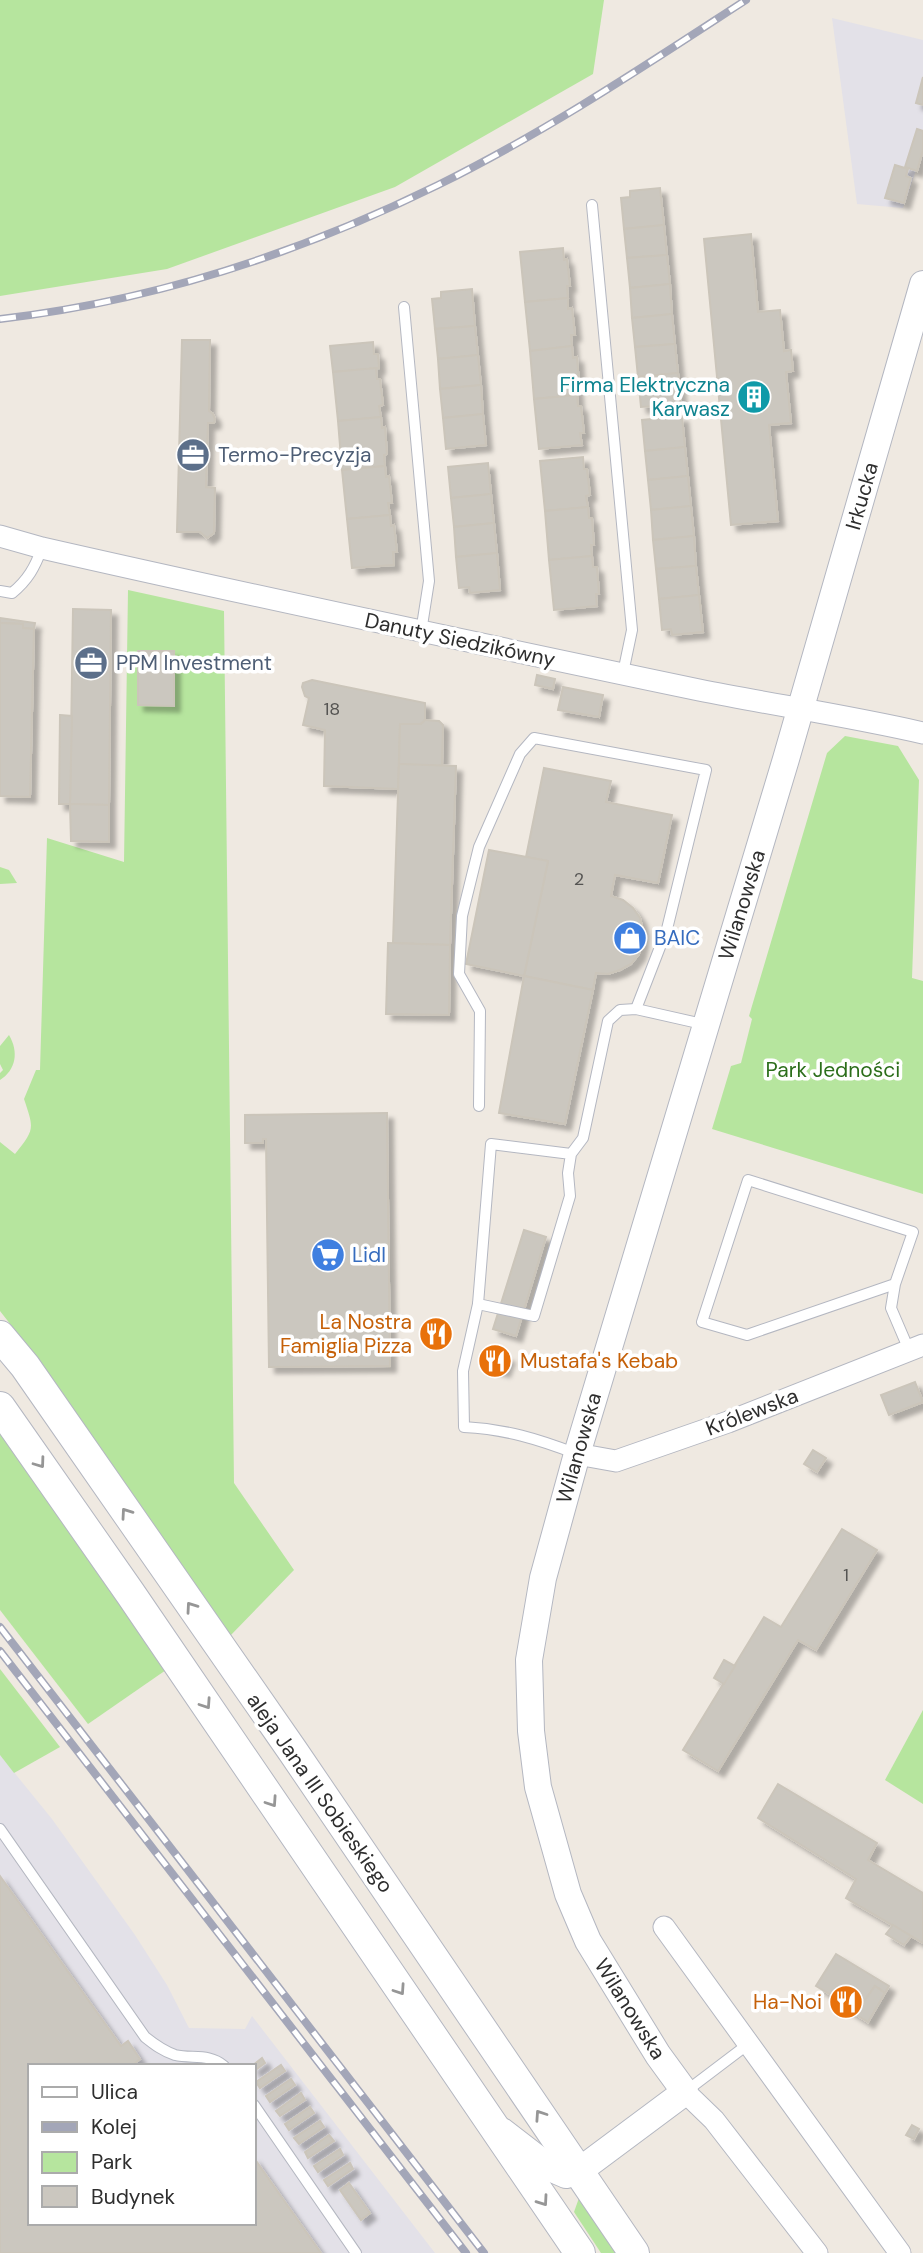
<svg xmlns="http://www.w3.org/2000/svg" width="923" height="2253" viewBox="0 0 923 2253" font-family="'DM Sans',sans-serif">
	<defs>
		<filter id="shadow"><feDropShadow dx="6" dy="6" stdDeviation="2" flood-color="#0004"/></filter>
	</defs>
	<rect width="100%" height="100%" fill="#efe9e1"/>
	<g fill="#e3e1e8" fill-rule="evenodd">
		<path d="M832,18L923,40V150L903,208L857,204Z"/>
		<path d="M0,1755L52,1819L135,1935L167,1985L189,2028L245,2029L252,2016L435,2253H0ZM30,2066H254V2223H30Z"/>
	</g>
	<g fill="#b6e59e">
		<path d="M0,0H604L593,74L395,187L167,269L0,296Z"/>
		<path d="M128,590L224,611L234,1483L294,1570L230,1636L46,1370L0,1311V1142L15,1154C35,1129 34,1129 24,1099L36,1070H40L47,838L124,862Z"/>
		<path d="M845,736L898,746L919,780L912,978L923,981V1194L712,1129L731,1066L741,1063L752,1019L749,1016L827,753Z"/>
		<path d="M0,867L9,870L17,883L0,884Z"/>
		<path d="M9,1035C19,1052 16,1070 0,1080V1073L3,1070L0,1064V1046Z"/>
		<path d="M0,1428L166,1670L88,1724L0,1610Z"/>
		<path d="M0,1669L60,1747L14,1773L0,1755Z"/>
		<path d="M923,1710V1804L885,1780Z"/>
		<path d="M579,2198L619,2253H601L574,2212Z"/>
	</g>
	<g fill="#cbc7bf" stroke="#cbc5ba" stroke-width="2" filter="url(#shadow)">
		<path d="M923,77V105L916,103Z"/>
		<path d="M917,129L923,131V150L917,171L905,167Z"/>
		<path d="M895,165L908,169L906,176L911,178L904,203L885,198Z"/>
		<path d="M660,188L664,225L624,229L621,198L630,197V191Z"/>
		<path d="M664,225L667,255L627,258L624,229Z"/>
		<path d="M751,234L758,312L780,310L784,351L791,350L793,371L786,372L791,423L769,425L778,521L731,525L704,239Z"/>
		<path d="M563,248L564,260L567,259L570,286H567L568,298L525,302L520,252Z"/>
		<path d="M667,255L670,284L630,288L627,258Z"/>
		<path d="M670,284L672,314L632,318L630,288Z"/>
		<path d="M472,289L475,326L435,329L432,299L441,298V292Z"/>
		<path d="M568,298V309L572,308L575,335H571L572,346L530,351L525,302Z"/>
		<path d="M672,314L675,344L635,347L632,318Z"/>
		<path d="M475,326L478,355L438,359L435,329Z"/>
		<path d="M182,340H210L209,411L213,414L215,419L214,423H208L206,487L215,488L214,533L207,538L200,532H177Z"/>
		<path d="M373,342L374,354H378L379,368L333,372L330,346Z"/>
		<path d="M675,344L678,373L638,377L635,347Z"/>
		<path d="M572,346L573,358L577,357L579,384H576L577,395L534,399L530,351Z"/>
		<path d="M478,355L481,385L440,389L438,359Z"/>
		<path d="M376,368L377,379H380L383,405L379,406L381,417L338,421L333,372Z"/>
		<path d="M678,373L681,404L641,407L638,377Z"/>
		<path d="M481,385L483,414L443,418L440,389Z"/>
		<path d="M577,395L578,406H581L584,433H580L582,445L539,449L534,399Z"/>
		<path d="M483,414L486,445L446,449L443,418Z"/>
		<path d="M682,416L685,447L645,451L642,420Z"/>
		<path d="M381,417L382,428L385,427L387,454L384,455L385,466L342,470L338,421Z"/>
		<path d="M685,447L688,476L648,480L645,451Z"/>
		<path d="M583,457L584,469H587L590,495L586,496L588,507L545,511L540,461Z"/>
		<path d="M488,463L491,494L451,498L448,467Z"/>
		<path d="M385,466L386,477L389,476L392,503H388L390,515L347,519L342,470Z"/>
		<path d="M688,476L691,506L651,510L648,480Z"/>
		<path d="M491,494L494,523L454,527L451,498Z"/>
		<path d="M691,506L694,536L653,540L651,510Z"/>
		<path d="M588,507L589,518H592L594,545H591L592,556L549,560L545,511Z"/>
		<path d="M390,515L391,526L394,525L397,552H393L394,565L352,568L347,519Z"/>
		<path d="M494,523L497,553L456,557L454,527Z"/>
		<path d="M694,536L696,566L656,569L653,540Z"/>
		<path d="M497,553L500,590L470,593L469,587L459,588L456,557Z"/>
		<path d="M592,556L593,567H597L599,594H596L597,606L554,610L549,560Z"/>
		<path d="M696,566L699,595L659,599L656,569Z"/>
		<path d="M699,595L703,632L672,635L671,629L662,630L659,599Z"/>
		<path d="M73,609L111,610L109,805L70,804Z"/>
		<path d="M0,618L35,623L34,629L23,628V624L0,623Z"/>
		<path d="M0,623L23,624V628L34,629L30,797L0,796Z"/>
		<path d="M138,651H174V706L138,705Z"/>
		<path d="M537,675L555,679L553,689L535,685Z"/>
		<path d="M312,680L425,703V720L421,724H400L398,789L324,786L325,730L303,725L309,698L305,696L302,687L303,683Z"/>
		<path d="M563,687L603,695L599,717L558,710Z"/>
		<path d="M60,715L72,716L70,804H59Z"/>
		<path d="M425,720L439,721L443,725L442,766L399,764L400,724H421Z"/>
		<path d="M399,764L456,766L450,945L393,943Z"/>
		<path d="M544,768L611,781L606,802L672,815L658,883L615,875L611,896L623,900L633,908L640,918L643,930L642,942L639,954L631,964L620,970L608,974L596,973L593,990L524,976L548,861L526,857Z"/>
		<path d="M70,804L109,805V842L71,841Z"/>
		<path d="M489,850L548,861L524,976L466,964Z"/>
		<path d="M388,943L450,945L449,1015L386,1014Z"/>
		<path d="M524,976L593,990L565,1124L499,1113Z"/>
		<path d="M387,1113L390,1366L269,1367L266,1139H263V1143H245V1115Z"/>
		<path d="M524,1230L546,1237L516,1336L493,1329Z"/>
		<path d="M486,1350L509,1357L504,1371L482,1365Z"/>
		<path d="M915,1382L923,1402L889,1415L881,1395Z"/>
		<path d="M813,1450L826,1458L817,1472L804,1464Z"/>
		<path d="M842,1529L877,1550L816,1650L798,1640L718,1771L683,1750L764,1617L781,1627Z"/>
		<path d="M724,1660L735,1666L724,1684L714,1678Z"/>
		<path d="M778,1784L877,1843L868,1860L923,1893V1943L846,1898L856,1879L758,1818Z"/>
		<path d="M0,1876L121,2046L128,2041L140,2059L134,2064L135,2066H30V2223H254V2158L321,2253H0Z"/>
		<path d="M893,1925L911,1936L904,1945L886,1934Z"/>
		<path d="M836,1954L889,1986L885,1993L875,1986L863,2003L837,1988L833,1996L816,1986Z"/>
		<path d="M875,1986L885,1993L868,2022L831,1999L837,1988L863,2003Z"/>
		<path d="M262,2058L265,2063L254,2071V2066H252Z"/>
		<path d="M281,2065L285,2071L260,2088L256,2082Z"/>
		<path d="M291,2079L295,2085L270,2102L266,2096Z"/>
		<path d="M301,2093L305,2100L280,2116L276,2111Z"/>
		<path d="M310,2107L314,2113L289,2130L285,2124Z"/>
		<path d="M320,2121L324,2127L299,2144L294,2138Z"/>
		<path d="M912,2125L919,2129L914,2139L906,2135Z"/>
		<path d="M329,2135L334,2141L308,2158L305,2152Z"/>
		<path d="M340,2149L343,2155L318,2172L314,2166Z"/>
		<path d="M350,2163L353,2169L328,2186L324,2180Z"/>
		<path d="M349,2183L370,2213L361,2220L340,2190Z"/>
	</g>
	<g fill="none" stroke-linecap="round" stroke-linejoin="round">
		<g stroke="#b4b7c1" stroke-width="12">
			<g id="service">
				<path d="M592,205L632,630L623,673"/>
				<path d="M404,307L429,581L421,632"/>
				<path d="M0,591L12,593C28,580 35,567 42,548"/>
				<path d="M479,1106L480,1011L459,974L462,916L479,847L520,754L534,738L706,770L667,929L636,1009"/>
				<path d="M571,1154L568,1173L570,1196L534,1316L478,1304L491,1144L571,1154L583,1138L608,1021L620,1010L636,1009L707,1025"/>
				<path d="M895,1284L913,1232L748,1180L702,1322L747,1335L895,1284L891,1308L909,1350"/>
				<path d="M478,1304L463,1371L464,1427C505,1429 538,1439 577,1454"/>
				<path d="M0,1829L145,2037C155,2045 163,2051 175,2055C192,2059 209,2053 224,2066"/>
				<path d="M685,2092L747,2045"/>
				<path d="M254,2105L356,2253"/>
			</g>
		</g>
		<g stroke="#b4b7c1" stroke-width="23">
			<g id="minor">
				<path d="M0,536L42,548C261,598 480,644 699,690C774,705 849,716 923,733"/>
				<path d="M577,1454L616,1461L728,1422L923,1345"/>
				<path d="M664,1927L900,2253"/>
				<path d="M685,2092L714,2120L817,2253"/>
			</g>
		</g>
		<g stroke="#b4b7c1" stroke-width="28">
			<path id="tertiary" d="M502,2131L550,2168L566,2175L579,2171L685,2092L658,2055L588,1941L568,1894L538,1787L531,1731L529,1660L543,1578L577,1454L786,759L923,284"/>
		</g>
		<g stroke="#b4b7c1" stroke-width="32">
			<g id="secondary">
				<path d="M0,1336L25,1366L292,1750L634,2253"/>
				<path d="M0,1407L130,1593L580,2253"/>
			</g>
		</g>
		<use href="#service" stroke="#fff" stroke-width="10"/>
		<use href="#minor" stroke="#fff" stroke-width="21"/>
		<use href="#tertiary" stroke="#fff" stroke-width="26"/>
		<use href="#secondary" stroke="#fff" stroke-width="30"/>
		<g stroke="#a3a6b8" stroke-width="8">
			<g id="rail">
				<path d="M0,319C153,301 300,253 438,185C546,132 646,65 746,0"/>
				<path d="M0,1627L484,2253"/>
				<path d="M0,1651L466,2253"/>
			</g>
		</g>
		<use href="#rail" stroke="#fff" stroke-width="5" stroke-dasharray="16" stroke-linecap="butt"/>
	</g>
	<defs><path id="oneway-chevron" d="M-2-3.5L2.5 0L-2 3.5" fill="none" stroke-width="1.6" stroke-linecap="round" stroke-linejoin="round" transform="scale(1.75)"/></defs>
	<g stroke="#969696">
		<use href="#oneway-chevron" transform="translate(40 1463) rotate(54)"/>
		<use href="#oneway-chevron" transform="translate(126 1513) rotate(-125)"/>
		<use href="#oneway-chevron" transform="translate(191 1607) rotate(-125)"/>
		<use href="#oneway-chevron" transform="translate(206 1704) rotate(56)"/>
		<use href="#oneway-chevron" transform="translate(272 1802) rotate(56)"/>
		<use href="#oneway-chevron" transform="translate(400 1990) rotate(56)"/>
		<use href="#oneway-chevron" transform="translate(540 2115) rotate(-124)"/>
		<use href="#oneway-chevron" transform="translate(543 2201) rotate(55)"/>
	</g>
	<defs>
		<g id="building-disc" transform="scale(1.75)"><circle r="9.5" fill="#0f9aa8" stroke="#fff"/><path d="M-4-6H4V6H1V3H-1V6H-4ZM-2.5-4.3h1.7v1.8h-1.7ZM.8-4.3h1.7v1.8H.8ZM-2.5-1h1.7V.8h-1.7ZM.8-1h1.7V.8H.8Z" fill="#fff"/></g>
		<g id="office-disc" transform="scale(1.75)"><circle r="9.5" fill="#5c6f8a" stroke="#fff"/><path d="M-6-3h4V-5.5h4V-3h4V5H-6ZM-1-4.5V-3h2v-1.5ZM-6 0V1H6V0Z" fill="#fff"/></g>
		<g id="shop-disc" transform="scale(1.75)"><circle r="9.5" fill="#3f7fe0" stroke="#fff"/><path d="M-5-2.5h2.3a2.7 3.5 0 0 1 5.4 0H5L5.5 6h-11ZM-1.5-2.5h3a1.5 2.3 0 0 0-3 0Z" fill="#fff"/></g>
		<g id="supermarket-disc" transform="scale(1.75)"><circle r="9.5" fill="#3f7fe0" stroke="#fff"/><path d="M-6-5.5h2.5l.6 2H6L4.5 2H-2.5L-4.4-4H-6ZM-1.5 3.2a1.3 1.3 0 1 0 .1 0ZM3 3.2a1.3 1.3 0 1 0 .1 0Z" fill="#fff"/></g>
		<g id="restaurant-disc" transform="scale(1.75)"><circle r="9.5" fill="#e8710a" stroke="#fff"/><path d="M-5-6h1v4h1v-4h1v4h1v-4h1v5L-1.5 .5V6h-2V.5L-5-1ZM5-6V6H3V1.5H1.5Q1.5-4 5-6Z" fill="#fff"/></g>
	</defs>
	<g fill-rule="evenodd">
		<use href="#building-disc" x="754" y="397"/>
		<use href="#office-disc" x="193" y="455"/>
		<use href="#office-disc" x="91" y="663"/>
		<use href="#shop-disc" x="630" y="938"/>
		<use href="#supermarket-disc" x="328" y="1255"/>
		<use href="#restaurant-disc" x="436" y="1334"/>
		<use href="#restaurant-disc" x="495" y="1361"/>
		<use href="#restaurant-disc" x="846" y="2002"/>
	</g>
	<g text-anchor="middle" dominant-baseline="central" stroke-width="7" stroke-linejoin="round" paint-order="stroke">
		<g font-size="18" fill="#555452">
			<text x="332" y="709">18</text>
			<text x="579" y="879">2</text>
			<text x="846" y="1575">1</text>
		</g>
		<g font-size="21" fill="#0d838f" stroke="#fff" text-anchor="end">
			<text x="730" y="385">Firma Elektryczna<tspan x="730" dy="24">Karwasz</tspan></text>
		</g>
		<g font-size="21" fill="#4e5e75" stroke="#fff" text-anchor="start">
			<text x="218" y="455">Termo-Precyzja</text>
			<text x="116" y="663">PPM Investment</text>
		</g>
		<g font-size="21" fill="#2e2e2e" stroke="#fff">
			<text transform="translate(862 496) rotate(-74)">Irkucka</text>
			<text transform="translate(460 640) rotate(12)">Danuty Siedzikówny</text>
			<text transform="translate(742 905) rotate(-73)">Wilanowska</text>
			<text transform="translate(752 1412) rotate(-21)">Królewska</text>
			<text transform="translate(579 1448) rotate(-74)">Wilanowska</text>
			<text transform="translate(320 1793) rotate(55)">aleja Jana III Sobieskiego</text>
			<text transform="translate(630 2009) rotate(58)">Wilanowska</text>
		</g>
		<g font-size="21" fill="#366cbe" stroke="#fff" text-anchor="start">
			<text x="654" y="938">BAIC</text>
			<text x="352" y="1255">Lidl</text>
		</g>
		<g font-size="21" fill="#2c6e1b" stroke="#fff">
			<text x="833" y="1070">Park Jedności</text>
		</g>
		<g font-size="21" fill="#c56008" stroke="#fff" text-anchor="end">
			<text x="412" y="1322">La Nostra<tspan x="412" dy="24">Famiglia Pizza</tspan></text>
			<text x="520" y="1361" text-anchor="start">Mustafa's Kebab</text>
			<text x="822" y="2002">Ha-Noi</text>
		</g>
	</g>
	<rect x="28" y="2064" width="228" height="161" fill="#ffffff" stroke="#ababab" stroke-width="2"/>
	<rect x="42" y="2087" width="35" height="10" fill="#ffffff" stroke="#ababab" stroke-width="2"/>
	<text x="91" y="2099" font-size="21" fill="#2e2e2e">Ulica</text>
	<rect x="42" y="2122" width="35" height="10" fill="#a3a6b8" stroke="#ababab" stroke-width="2"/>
	<text x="91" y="2134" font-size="21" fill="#2e2e2e">Kolej</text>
	<rect x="42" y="2152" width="35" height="21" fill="#b6e59e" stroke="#ababab" stroke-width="2"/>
	<text x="91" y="2169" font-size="21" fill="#2e2e2e">Park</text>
	<rect x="42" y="2186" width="35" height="21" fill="#cbc7bf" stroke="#ababab" stroke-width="2"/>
	<text x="91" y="2204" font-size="21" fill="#2e2e2e">Budynek</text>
</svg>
